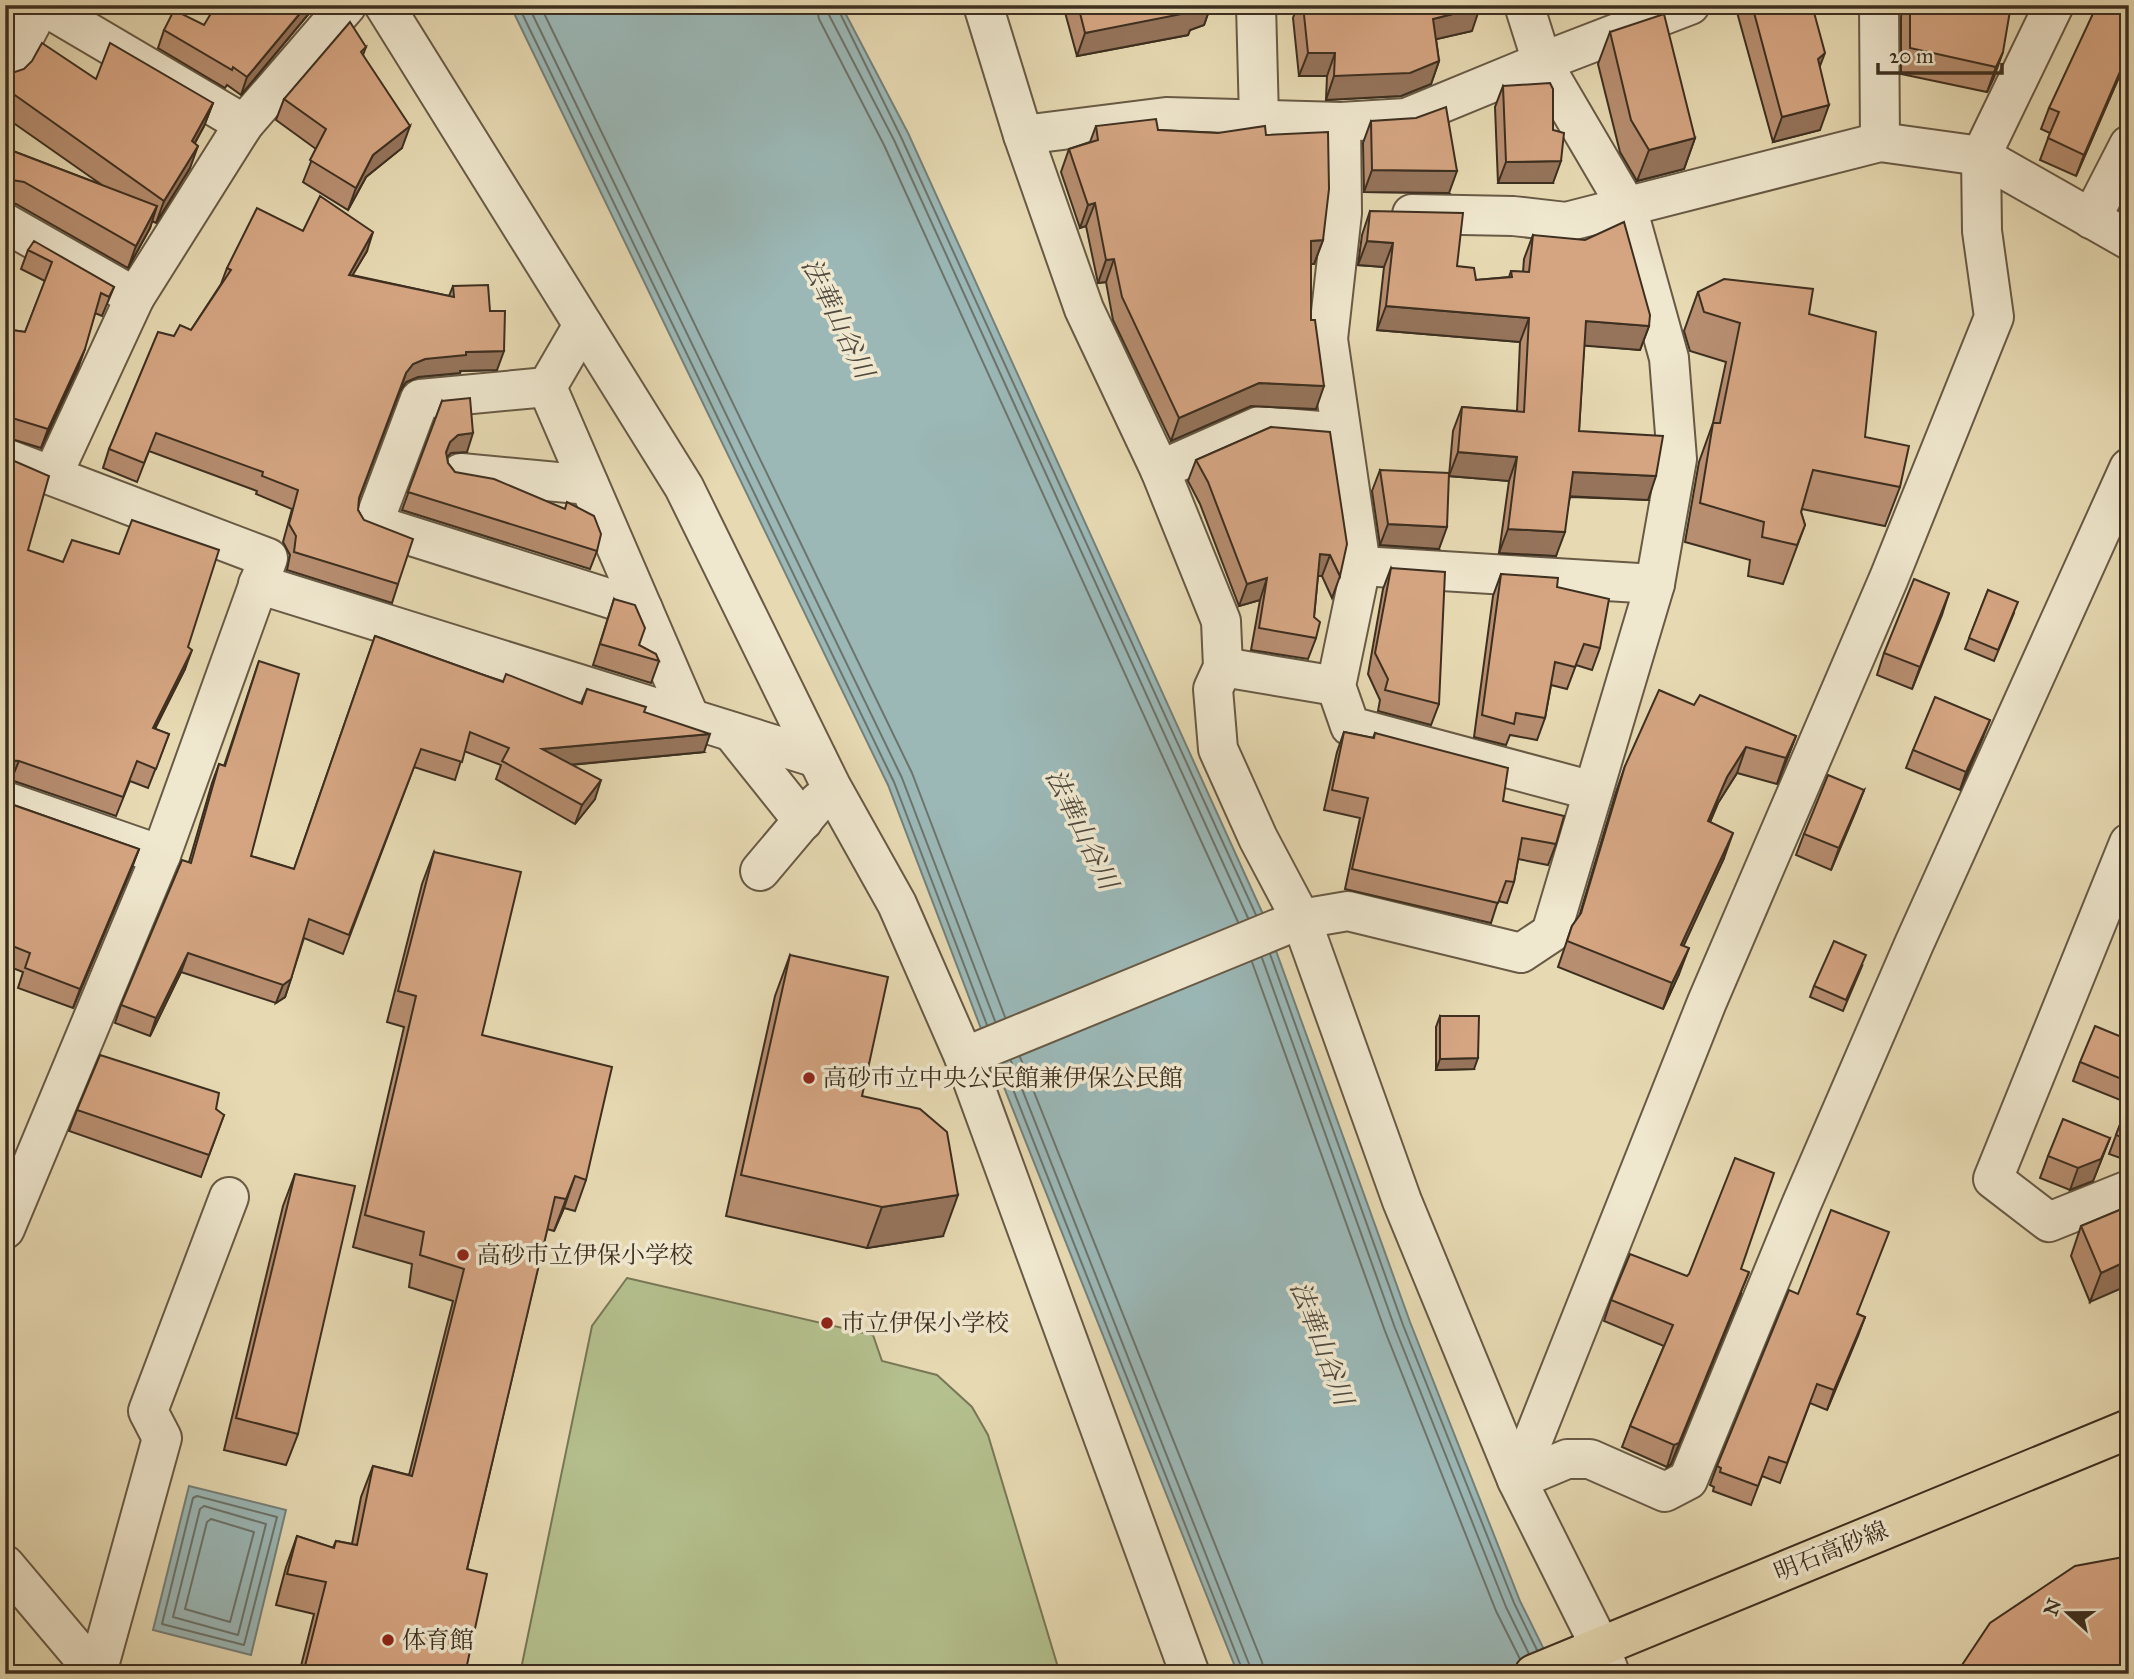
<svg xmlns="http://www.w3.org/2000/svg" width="2134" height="1679" viewBox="0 0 2134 1679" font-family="'IM FELL Great Primer','Noto Serif JP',serif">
	<rect width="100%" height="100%" fill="#e7dab3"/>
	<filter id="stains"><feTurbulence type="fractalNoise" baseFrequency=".00286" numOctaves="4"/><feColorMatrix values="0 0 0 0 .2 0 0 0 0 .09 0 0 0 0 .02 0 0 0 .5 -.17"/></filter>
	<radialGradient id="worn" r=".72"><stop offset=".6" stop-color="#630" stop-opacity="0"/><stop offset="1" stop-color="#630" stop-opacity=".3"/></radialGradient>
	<path fill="#b4c08e" stroke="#787857" stroke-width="2" d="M627,1278L873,1335L882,1361L937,1375L972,1407L988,1435L1060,1674H520L592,1326Z"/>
	<g fill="#9bb8b7" stroke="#75817b" stroke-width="2">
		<path d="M510,5H841L908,133L1262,912L1410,1322L1520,1601L1556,1674H1238L988,1047L888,785Z"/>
		<path d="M189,1486L286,1510L251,1655L153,1630Z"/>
	</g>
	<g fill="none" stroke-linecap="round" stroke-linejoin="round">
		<g stroke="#6c746c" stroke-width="2">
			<path d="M518,5L894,782L987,1025"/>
			<path d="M528,5L902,778L995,1021"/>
			<path d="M540,5L912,773L1005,1017"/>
			<path d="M816,5L819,19L884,145L1238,922"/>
			<path d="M827,5L829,15L894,140L1248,918"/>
			<path d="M836,5L901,137L1256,915"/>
			<path d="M1270,954L1403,1325L1514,1603L1537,1650"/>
			<path d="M1262,958L1395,1328L1506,1607L1529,1654"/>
			<path d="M1252,962L1385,1331L1496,1611L1520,1659"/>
			<path d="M1020,1057L1262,1662L1264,1674"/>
			<path d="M1011,1061L1253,1674"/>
			<path d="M1003,1064L1244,1674"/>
			<path d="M197,1496L277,1517L244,1645L162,1624L193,1498Z"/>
			<path d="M204,1506L266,1524L238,1635L173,1617L200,1509Z"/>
			<path d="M211,1519L254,1532L230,1622L185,1609L207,1522Z"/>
		</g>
		<g stroke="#685a45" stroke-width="42">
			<g id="minor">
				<path d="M42,5L244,124"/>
				<path d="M384,5L684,487L831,786L897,904L964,1057L1190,1674"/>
				<path d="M983,5L1023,135L1084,309L1160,470L1221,621L1223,667L1213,689L1218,749L1258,838L1301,919L1402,1201L1517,1480L1567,1459H1590L1665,1492L1688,1480L1801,1205L1914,944L2129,468"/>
				<path d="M1256,5L1259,118"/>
				<path d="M1879,5L1880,142"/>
				<path d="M5,73L41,5"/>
				<path d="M1341,122L1342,213L1328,339L1361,566L1336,686L1350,726L1593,791"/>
				<path d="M1023,135L1166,117L1341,122L1406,118L1542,62L1690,5"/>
				<path d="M1412,214L1513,216L1566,222L1880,142L1981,156L2129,240"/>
				<path d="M2091,219L2129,145"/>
				<path d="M5,223L135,297"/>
				<path d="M583,325L547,387L690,718"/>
				<path d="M547,387L420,399L373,524L643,609"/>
				<path d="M5,458L268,558L161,855L5,1229"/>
				<path d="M1160,470L1259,426L1320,431"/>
				<path d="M461,473L589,485"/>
				<path d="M53,474L135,297L244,124L347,5"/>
				<path d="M1361,566L1655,584"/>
				<path d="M258,584L817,758"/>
				<path d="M1223,667L1336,686"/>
				<path d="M732,732L803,821"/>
				<path d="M5,801L161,855"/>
				<path d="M2129,843L1993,1179L2049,1222L2129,1190"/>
				<path d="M760,871L819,801"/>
				<path d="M964,1057L1301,919L1348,911L1521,953L1551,933L1655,584L1677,459L1669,358L1627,207L1542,62L1524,5"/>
				<path d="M5,1565L97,1674"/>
				<path d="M97,1673L162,1438L148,1411L229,1197"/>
				<path d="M1610,1674L1600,1646L1517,1480L1707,1002L1889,578L1994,317L1982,231L1981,156L2054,5"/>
			</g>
		</g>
		<g stroke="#3d2f20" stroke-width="42">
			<path id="major" d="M1534,1674L2129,1429"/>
		</g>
		<use href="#minor" stroke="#efe7ce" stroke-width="38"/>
		<use href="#major" stroke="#e7dab3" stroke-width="38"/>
	</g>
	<g fill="#b78e70" stroke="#3d2f20" stroke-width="2">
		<path d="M316,5L241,95L227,85L225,88L158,48L164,30L204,25Z"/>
		<path d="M1063,5H1211L1204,25L1190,30L1188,35L1077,56Z"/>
		<path d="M1298,5H1303L1472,31L1436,39L1439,61L1431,84L1401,96L1326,100L1327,76H1299L1293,18Z"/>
		<path d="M1735,5H1812L1820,67V130L1773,142Z"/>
		<path d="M1903,5H2011L1994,77L1987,92L1901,74V17Z"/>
		<path d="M2129,5V54L2076,176L2040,160L2050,133L2041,129L2049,108Z"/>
		<path d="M1610,32L1695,138L1684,169L1637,181L1620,152L1598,64Z"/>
		<path d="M366,47L363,55L402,148L366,177L348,210L303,182L316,149L276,120L284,99Z"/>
		<path d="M5,70L15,72L96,79L213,103L204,126L195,143L190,168L156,223L152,221L150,228L128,268L16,204L5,201V148L102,185L5,117Z"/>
		<path d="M1503,86L1553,183H1498L1495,107Z"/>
		<path d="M1371,121L1449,193L1364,192L1363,143Z"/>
		<path d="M1096,126L1158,130L1266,135L1323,240L1314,264H1311V320L1316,409L1251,406L1171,441L1113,320L1106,282L1098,283L1086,226L1080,228L1061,172L1069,149L1090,142Z"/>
		<path d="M1370,211L1457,266L1476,280L1509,277L1511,271L1523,272L1524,259L1533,235L1649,326L1640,350L1584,345L1579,431L1648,500L1570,497L1556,556L1499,553L1509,481L1449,476L1453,431L1462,407L1517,411L1520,342L1377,330L1384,267L1358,265L1362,235Z"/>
		<path d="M303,231L367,251L352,275L449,296L453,286L490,311L497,370L461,371L460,373L418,377L406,382L400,391L359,499L358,510L398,584L392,603L287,570L290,555L283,542L292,509L256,494L257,491L149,451L137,482L103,468L109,449L174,336L191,330L221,284L227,268Z"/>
		<path d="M28,250L114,287L102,316L95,313L78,368L41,448L5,437V329L25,332L45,281L21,269Z"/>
		<path d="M1698,292L1809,314L1865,437L1900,487L1885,526L1802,509L1801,512L1805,525L1783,584L1748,576L1750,560L1685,542L1699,462L1713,423L1726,362L1690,351L1684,331Z"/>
		<path d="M442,401L467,452L451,453L447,457L448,463L455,472L597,551L590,569L402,510Z"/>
		<path d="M1271,427L1340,576L1332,598L1322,576H1318L1314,617L1316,638L1308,659L1251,650L1260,600L1239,606L1200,504L1188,481L1196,460Z"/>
		<path d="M5,457L28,550L188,647L185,669L155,729L169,734L148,788L130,781L116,816L11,780H5Z"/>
		<path d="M1380,470L1439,549L1380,545L1372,491Z"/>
		<path d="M1391,568L1439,704L1431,725L1378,711L1380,700L1368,674L1383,589Z"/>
		<path d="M1501,574L1557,587L1600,648L1592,670L1576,665L1567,689L1551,685L1545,718L1537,740L1510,735L1506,745L1474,737L1493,596Z"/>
		<path d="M1988,590L2014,613L1994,661L1965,649Z"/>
		<path d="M1949,593L1912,689L1877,675L1884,653Z"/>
		<path d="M614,599L639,645L659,661L651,683L593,665Z"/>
		<path d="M375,636L503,682L581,703L587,689L644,712L704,752L571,765L595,799L575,824L496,779L501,765L464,751L455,780L414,767L343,954L304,938L285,997L276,1003L181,972L150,1036L115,1023L121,1005L189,862L212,783L219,764L224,766L259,661L251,856L294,869Z"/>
		<path d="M1694,705L1796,736L1777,784L1737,773L1718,803L1710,822L1724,858L1683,946L1679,974L1663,1009L1558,967L1572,926L1579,917L1616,792L1625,766Z"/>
		<path d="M1344,732L1373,738L1375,733L1503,801L1556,844L1548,865L1518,859L1514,882L1507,903L1498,901L1491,923L1345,889L1360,818L1324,810L1337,752Z"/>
		<path d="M1983,737L1960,790L1906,768L1913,750Z"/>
		<path d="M1864,790L1831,870L1796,855L1804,834Z"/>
		<path d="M5,802L139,849L73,1008L18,988L23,972L5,965Z"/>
		<path d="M434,852L482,1035L586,1180L575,1211L564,1208L554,1231L547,1229L467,1569L465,1674H299L314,1614L276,1605L286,1567L297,1536L333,1548L336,1541L352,1544L361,1497L373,1466L409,1475L453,1301L409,1287L412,1264L353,1247L404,1027L387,1022L422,884Z"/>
		<path d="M790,955L862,1096L943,1236L867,1248L726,1216L775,996Z"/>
		<path d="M1862,966L1843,1011L1810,997L1814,986Z"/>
		<path d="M1440,1016L1474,1069L1436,1070V1027Z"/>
		<path d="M2129,1040V1161L2109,1154L2128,1103L2073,1081L2080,1062Z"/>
		<path d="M77,1110L224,1115L201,1177L69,1131Z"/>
		<path d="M2110,1138L2093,1181L2070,1190L2040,1178L2048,1156Z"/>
		<path d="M295,1174L298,1434L286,1465L224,1450L283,1206Z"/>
		<path d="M2129,1206L2090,1302L2071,1256L2081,1226Z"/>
		<path d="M1741,1269V1294L1671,1464L1667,1467L1622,1447L1630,1426L1664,1346L1604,1321L1611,1300L1687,1276Z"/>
		<path d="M1858,1314L1865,1317L1827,1410L1810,1403L1780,1483L1762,1476L1751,1505L1713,1491L1714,1487L1710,1485L1717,1466Z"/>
	</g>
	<g fill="#95745b" stroke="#3d2f20" stroke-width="2">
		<path d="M307,5H316L241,95L247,77Z"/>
		<path d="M1201,5H1211L1204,25L1190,30L1188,35L1077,56L1085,33Z"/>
		<path d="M1480,7L1472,31L1424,42L1433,19Z"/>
		<path d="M2129,51V54L2076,176L2084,155Z"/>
		<path d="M2003,52L1994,77L1987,92L1996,67Z"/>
		<path d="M1308,53H1335L1327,76H1299Z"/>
		<path d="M1825,53L1815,79L1818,59Z"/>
		<path d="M1439,61L1431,84L1401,96L1326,100L1334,76Z"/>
		<path d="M213,103L204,126L183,164L192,141Z"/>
		<path d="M1829,105L1820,130L1773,142L1782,117Z"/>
		<path d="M410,126L402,148L366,177L348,210L356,188L373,155Z"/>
		<path d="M1695,138L1684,169L1637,181L1649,150Z"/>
		<path d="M198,146L190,168L156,223L164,201Z"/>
		<path d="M1561,161L1553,183H1498L1506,162Z"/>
		<path d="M1372,170L1457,171L1449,193L1364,192Z"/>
		<path d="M12,180L5,198V182Z"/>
		<path d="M1095,203L1086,226L1080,228L1088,205Z"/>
		<path d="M157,206L150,228L128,268L136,246Z"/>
		<path d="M373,232L367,251L342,293L349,275Z"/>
		<path d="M1323,240L1314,264H1302L1311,241Z"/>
		<path d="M1367,241L1393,243L1384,267L1358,265Z"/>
		<path d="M1114,259L1106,282L1098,283L1106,260Z"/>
		<path d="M1386,306L1529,318L1520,342L1377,330Z"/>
		<path d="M1586,321L1649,326L1640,350L1577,345Z"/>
		<path d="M85,349L78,368L41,448L48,429Z"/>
		<path d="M504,351L497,370L460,371V373L418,377L406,382L400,391L406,373L413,364L425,359L466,352Z"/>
		<path d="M1259,383L1324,386L1316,409L1251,406L1171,441L1179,418Z"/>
		<path d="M9,417L5,428V419Z"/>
		<path d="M473,433L467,452L451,453L443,461L450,442L458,435Z"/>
		<path d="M1458,452L1517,457L1509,481L1449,476Z"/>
		<path d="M1573,472L1656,476L1648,500L1564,496Z"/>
		<path d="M1388,524L1447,527L1439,549L1380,545Z"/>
		<path d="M1508,529L1565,532L1556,556L1499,553Z"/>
		<path d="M1320,554L1330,555L1322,576H1313Z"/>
		<path d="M1267,578L1260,600L1239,606L1247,584Z"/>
		<path d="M1949,593L1942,615L1912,689L1920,667Z"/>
		<path d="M192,650L185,669L145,747L153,728Z"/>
		<path d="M1990,720L1983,737L1960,790L1966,772Z"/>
		<path d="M710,734L704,752L535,768L542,749Z"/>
		<path d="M1796,736L1786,762L1777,784L1786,758Z"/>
		<path d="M1746,747L1737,773L1718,803L1699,847L1708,821L1727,777Z"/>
		<path d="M7,760L19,761L11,780H5V761Z"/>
		<path d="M601,780L595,799L575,824L582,805Z"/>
		<path d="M1864,790L1856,811L1831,870L1839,848Z"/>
		<path d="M1733,833L1724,858L1672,971L1681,945Z"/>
		<path d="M139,849L132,868L73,1008L80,989Z"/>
		<path d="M1689,948L1679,974L1663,1009L1672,983Z"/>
		<path d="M188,953L181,972L150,1036L156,1018Z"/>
		<path d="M291,979L285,997L276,1003L283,985Z"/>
		<path d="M1478,1058L1474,1069L1436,1070L1440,1059Z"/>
		<path d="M2110,1138L2093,1181L2070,1190L2078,1168Z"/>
		<path d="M575,1176L564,1208L554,1231L566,1199Z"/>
		<path d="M958,1195L943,1236L867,1248L882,1207Z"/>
		<path d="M2129,1260V1285L2090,1302L2101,1273Z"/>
		<path d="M1749,1272L1671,1464L1667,1467L1674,1445Z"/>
		<path d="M1865,1317L1858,1336L1827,1410L1834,1390Z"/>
	</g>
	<g fill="#d5a582" stroke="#3d2f20" stroke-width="2">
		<path d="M216,5H307L247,77L233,67L232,70L164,30L174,10L204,25Z"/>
		<path d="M1078,5H1201L1197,7V11L1085,33Z"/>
		<path d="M1303,5H1480V7L1433,19L1439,61L1410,73L1334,76L1335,53H1308Z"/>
		<path d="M1752,5H1812L1825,53L1818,59L1829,105L1782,117Z"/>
		<path d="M1910,5H2011L2003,52L1996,67L1910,48Z"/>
		<path d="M2097,5H2129V51L2084,155L2048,138L2059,112L2049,108Z"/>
		<path d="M1664,14L1695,138L1649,150L1631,120L1610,32Z"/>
		<path d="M350,22L366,47L361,52L410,126L373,155L356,188L310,160L326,129L284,99Z"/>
		<path d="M42,43L96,79L110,43L213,103L192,141L198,146L164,201L5,88V70L15,72L24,69L32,61Z"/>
		<path d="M1550,83L1553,89V130L1564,133L1561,161L1506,162L1503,86Z"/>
		<path d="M1446,107L1457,171L1372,170L1371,121L1416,118Z"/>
		<path d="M1156,119L1158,130L1218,133L1265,126L1266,135L1328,132L1329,189L1323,240L1311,241V320H1315L1324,386L1259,383L1179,418L1122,297L1114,259L1106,260L1095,203L1088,205L1069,149L1098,140L1096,126Z"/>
		<path d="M5,148L157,206L136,246L24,182L12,180L5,182Z"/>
		<path d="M320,196L373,232L349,275L454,297L453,286L488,285L490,311H505L504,351L466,352V355L425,359L413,364L406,373L359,498L358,510L364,520L413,539L398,584L294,552L296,536L289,524L298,490L262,476L263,472L156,433L144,463L109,449L158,332L174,336L180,325L191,330L231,270L227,268L257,208L303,231Z"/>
		<path d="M1370,211L1463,213L1457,266L1474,268L1476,280L1512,277L1511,271L1529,272L1533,235L1585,240L1624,222L1650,315L1649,326L1586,321L1579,431L1663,436L1656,476L1573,472L1565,532L1508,529L1517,457L1458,452L1462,407L1524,412L1529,318L1386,306L1393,243L1367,241Z"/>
		<path d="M34,241L114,287L109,297L101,293L85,349L48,429L9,417L5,419V329L25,332L52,262L28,250Z"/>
		<path d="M1724,279L1813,289L1809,314L1876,332L1865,437L1909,446L1900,487L1813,470L1801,512L1805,525L1797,545L1762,537L1764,522L1700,503L1713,423H1720L1740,323L1704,312L1698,292Z"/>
		<path d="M470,398L473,433L458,435L450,442L446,452L448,463L455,472L494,479L565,509L567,502L594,516L601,534L597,551L408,492L442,401Z"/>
		<path d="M1271,427L1330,432L1347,544L1340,576L1330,555L1320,554L1314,617L1320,622L1316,638L1259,628L1267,578L1247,584L1208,482L1196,460Z"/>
		<path d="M5,457L49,476L28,550L63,562L72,540L119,554L132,520L219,550L188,647L192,650L153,728L169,734L156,769L137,761L123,797L19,761L7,760L5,761Z"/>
		<path d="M1380,470L1449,473L1447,527L1388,524Z"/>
		<path d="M1391,568L1445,572L1439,704L1385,690L1388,679L1375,653Z"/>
		<path d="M1501,574L1558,578L1557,587L1609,599L1600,648L1584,644L1575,667L1555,662L1545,718L1516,713L1514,724L1482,715Z"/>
		<path d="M1914,579L1949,593L1920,667L1884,653Z"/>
		<path d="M1988,590L2018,602L1998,650L1969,638Z"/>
		<path d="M614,599L635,605L645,628L639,645L656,654L659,661L600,644Z"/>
		<path d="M375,636L503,682L506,674L582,704L587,689L646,707L644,712L710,734L542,749L601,780L582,805L502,761L509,748L470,732L462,762L421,749L349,935L309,919L291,979L283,985L188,953L156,1018L121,1005L182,860L191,863L219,764L225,766L259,661L299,674L251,856L294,869Z"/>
		<path d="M1659,690L1694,705L1700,695L1796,736L1786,758L1746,747L1727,777L1708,821L1733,833L1681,945L1689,948L1672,983L1567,941L1572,926L1581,913L1625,766Z"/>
		<path d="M1935,697L1990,720L1966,772L1913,750Z"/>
		<path d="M1344,732L1374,738L1375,733L1508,768L1503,801L1564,816L1556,844L1522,838L1514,882L1506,881L1498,903L1352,869L1368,798L1332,790Z"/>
		<path d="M1828,775L1864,790L1839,848L1804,834Z"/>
		<path d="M5,802L139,849L80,989L25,968L30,953L5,943Z"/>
		<path d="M434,852L521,872L482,1035L612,1067L586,1180L575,1176L566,1199L555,1197L467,1569L487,1574L465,1674H303L326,1582L287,1574L297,1536L334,1548L336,1541L357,1545L373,1466L412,1476L464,1269L420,1255L424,1232L365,1215L416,996L398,991Z"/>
		<path d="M1834,941L1866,955L1846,1000L1814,986Z"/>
		<path d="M790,955L888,977L862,1096L920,1109L947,1132L958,1195L882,1207L741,1175Z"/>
		<path d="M1440,1016H1479L1478,1058L1440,1059Z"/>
		<path d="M2095,1026L2129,1040V1082L2080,1062Z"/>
		<path d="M100,1055L219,1093L216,1109L224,1115L209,1155L77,1110Z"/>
		<path d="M2129,1102V1140L2116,1135Z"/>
		<path d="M2063,1119L2110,1138L2101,1159L2078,1168L2048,1156Z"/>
		<path d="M1735,1158L1774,1173L1741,1269L1749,1272L1679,1443L1674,1445L1630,1426L1673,1325L1611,1300L1630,1254L1687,1276L1689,1274Z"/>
		<path d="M295,1174L355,1186L298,1434L236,1418Z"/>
		<path d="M2129,1206V1260L2101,1273L2081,1226Z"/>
		<path d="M1831,1210L1889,1232L1857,1314L1865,1317L1834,1390L1817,1384L1787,1463L1769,1457L1758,1486L1720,1472L1721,1468L1717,1466L1789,1290L1798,1294Z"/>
		<path d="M2129,1556V1674H1956L1990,1623L2075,1566Z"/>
	</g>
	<g fill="#8f2418" stroke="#efe7ce" stroke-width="2.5">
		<circle cx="809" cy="1078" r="7"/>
		<circle cx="463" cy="1255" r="7"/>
		<circle cx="827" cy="1323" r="7"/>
		<circle cx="388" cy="1640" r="7"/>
	</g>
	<g text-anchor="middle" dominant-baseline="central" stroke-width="7" stroke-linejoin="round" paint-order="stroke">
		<g font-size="24" fill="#3d2f20" stroke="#efe7ce" text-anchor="start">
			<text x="823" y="1078">高砂市立中央公民館兼伊保公民館</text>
			<text x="477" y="1255">高砂市立伊保小学校</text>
			<text x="841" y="1323">市立伊保小学校</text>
			<text x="402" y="1640">体育館</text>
		</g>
		<g font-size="24" fill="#3d2f20" stroke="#efe7ce">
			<text transform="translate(1831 1551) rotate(-22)">明石高砂線</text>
		</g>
		<g font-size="26" font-style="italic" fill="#504a3e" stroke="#efe7ce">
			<text transform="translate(838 318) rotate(64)">法華山谷川</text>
			<text transform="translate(1082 829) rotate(64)">法華山谷川</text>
			<text transform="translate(1322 1343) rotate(69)">法華山谷川</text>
		</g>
	</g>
	<rect width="2134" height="1679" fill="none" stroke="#e7dab3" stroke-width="28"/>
	<rect x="7" y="7" width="2120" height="1665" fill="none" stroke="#3d2f20" stroke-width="3.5"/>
	<rect x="14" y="14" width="2106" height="1651" fill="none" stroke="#3d2f20" stroke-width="2"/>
	<g transform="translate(2068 1613) rotate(291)" stroke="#efe7ce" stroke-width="5" paint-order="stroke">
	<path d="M0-5L12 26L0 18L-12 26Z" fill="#3d2f20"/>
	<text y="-10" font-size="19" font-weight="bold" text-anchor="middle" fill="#3d2f20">N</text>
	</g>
	<path d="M1878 63v10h124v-10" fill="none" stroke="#3d2f20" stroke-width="3.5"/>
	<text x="1889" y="63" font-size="21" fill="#3d2f20" stroke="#efe7ce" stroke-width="5" paint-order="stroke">20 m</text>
	<rect width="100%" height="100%" filter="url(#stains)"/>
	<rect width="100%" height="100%" fill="url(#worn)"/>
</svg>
